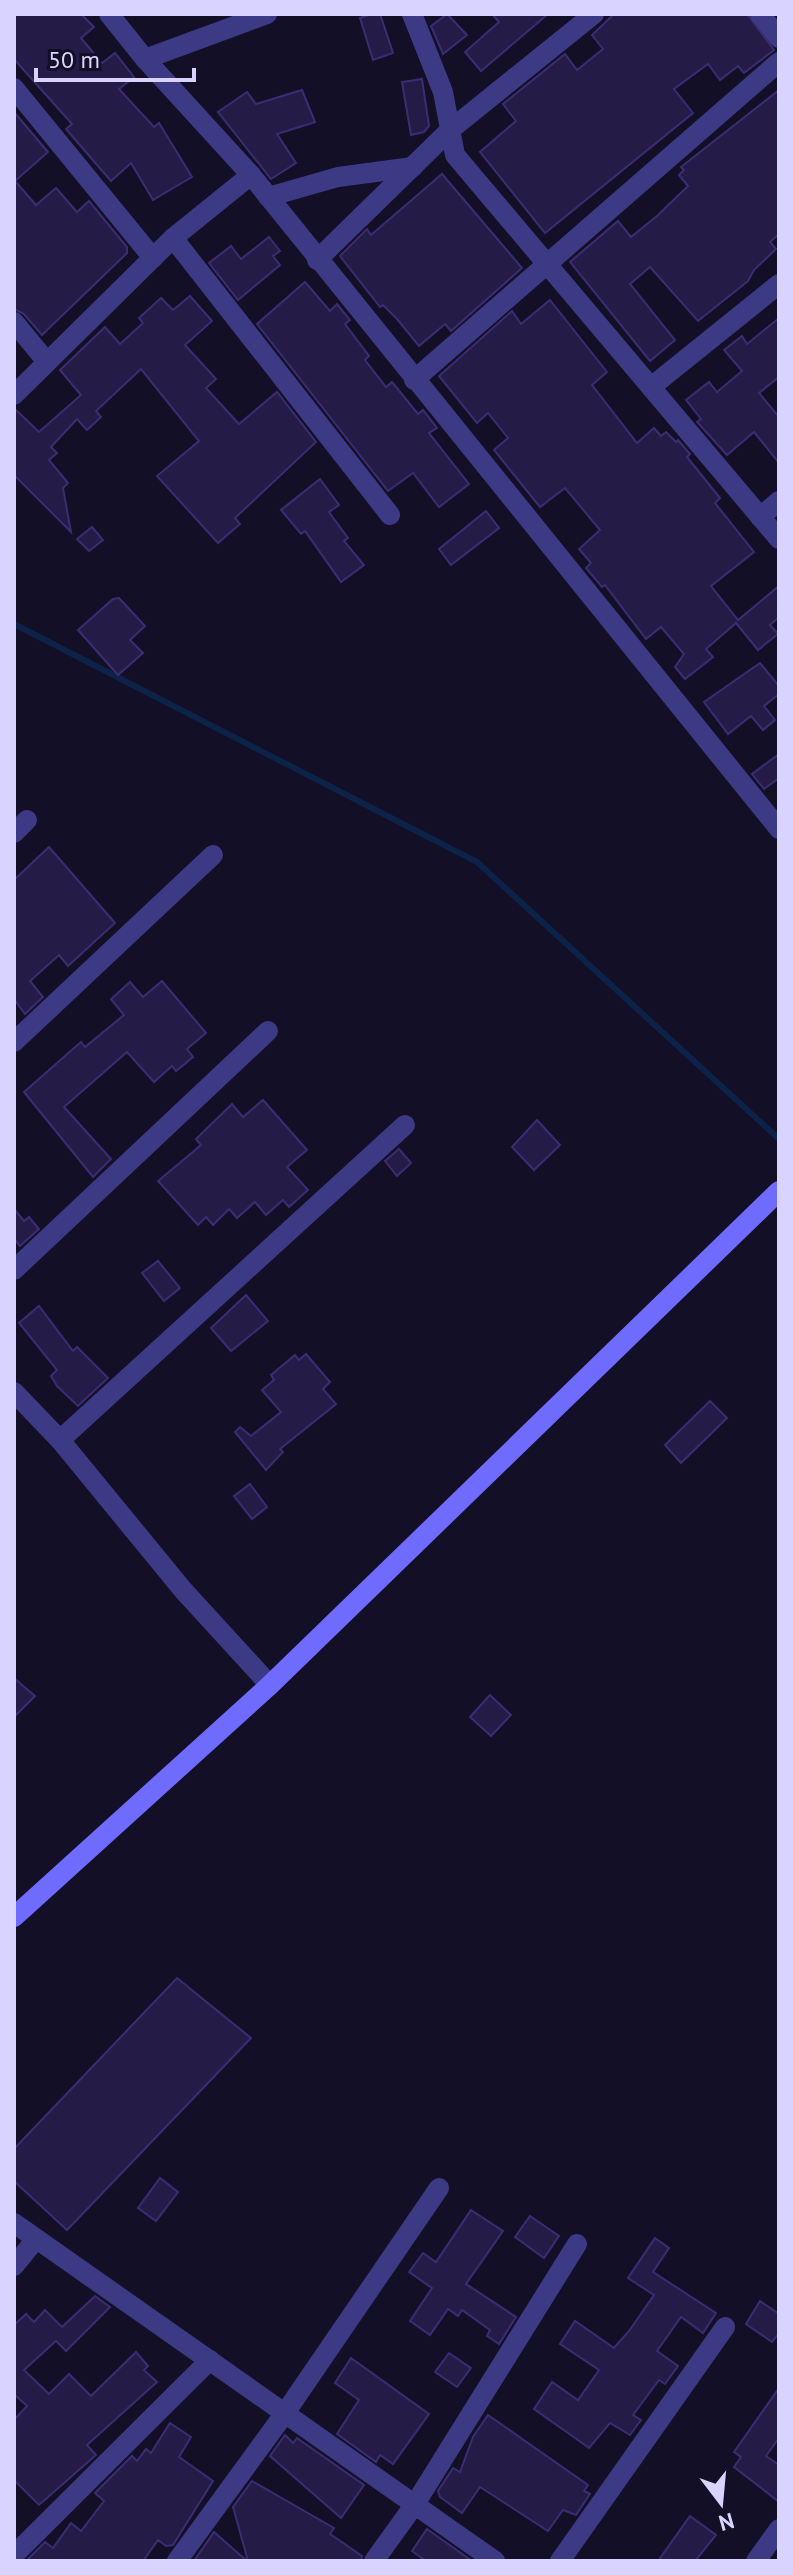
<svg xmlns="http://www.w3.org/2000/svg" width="793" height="2575" viewBox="0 0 793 2575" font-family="'PT Sans',sans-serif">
	<rect width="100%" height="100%" fill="#130f26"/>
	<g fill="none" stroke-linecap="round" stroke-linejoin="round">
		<path stroke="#0c2248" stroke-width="6" d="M14,624L477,862L779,1139"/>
	</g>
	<g fill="#241b47" stroke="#3b2d73" stroke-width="2">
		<path d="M14,14H81L94,27L81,38L102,63L115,53L134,77L119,89L154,127L159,123L192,177L153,200L131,163L111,181L66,129L72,124L14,59Z"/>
		<path d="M372,14H380L393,53L373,60L360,18Z"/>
		<path d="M447,14L467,35L443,54L431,26Z"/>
		<path d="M492,14H548L481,71L465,52L499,22Z"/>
		<path d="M614,14H747L774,50L744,73L738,66L720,80L708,64L674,89L693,113L545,233L480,152L516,121L503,104L565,54L577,70L603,49L592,35Z"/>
		<path d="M422,79L429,126L424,132L411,135L402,82Z"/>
		<path d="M302,90L315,122L277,134L296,163L271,179L218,112L247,92L256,104Z"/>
		<path d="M779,90V234L770,242L776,249L754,270L748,281L698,321L650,267L630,284L675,340L650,361L570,262L618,221L631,237L658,215L688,186L679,175L684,170L681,167Z"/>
		<path d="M14,112L48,152L15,181L36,205L56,188L77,212L89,201L127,247V253L42,335L24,314L14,309Z"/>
		<path d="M442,174L522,268L451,331L445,324L419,346L397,319L383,305L380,307L340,256L367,229L371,235Z"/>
		<path d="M269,237L280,251L273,256L280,265L238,300L209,263L231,246L241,259Z"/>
		<path d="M305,282L330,311L337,304L350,320L345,324L369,356L365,360L386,387L392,382L418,414L423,410L437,428L429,433L469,484L439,507L413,473L388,491L257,324Z"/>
		<path d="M190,296L212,321L185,345L216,379L206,388L239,424L277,392L316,442L235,518L240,524L218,543L157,476L199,441L141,369L96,411L101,417L87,430L77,419L51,447L57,453L49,460L68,483L63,488L71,532L14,475V408L39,432L81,395L60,370L105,327L120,344L143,323L139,318L161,298L173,310Z"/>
		<path d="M550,300L607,372L592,385L637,443L654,428L661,436L666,432L676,442L678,440L690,454L687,457L720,498L715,503L754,552L711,586L738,620L779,586V617L770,625L778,634L758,650L736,623L706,649L713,657L685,679L675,667L684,654L661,627L646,639L605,585L602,587L586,568L591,563L579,549L600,530L565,488L540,507L494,450L508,438L488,413L477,423L439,376L512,311L521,324Z"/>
		<path d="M779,318V377L759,393L779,417V463L754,432L727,455L697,422L701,419L686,400L709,382L717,392L742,371L724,350L742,336L747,344Z"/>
		<path d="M320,479L339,505L329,512L348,538L344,541L364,565L341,582L305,531L301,534L281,510Z"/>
		<path d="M486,511L499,528L451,565L439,549Z"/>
		<path d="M92,527L103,540L89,551L77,539Z"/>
		<path d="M119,598L145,626L130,640L143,653L118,675L78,630L113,599Z"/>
		<path d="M760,663L779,686V694L764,706L775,720L763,730L751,716L728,734L704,702Z"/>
		<path d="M779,754V778L764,789L752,774Z"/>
		<path d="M49,847L115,923L68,966L59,955L30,981L43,997L25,1014L14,999V880Z"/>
		<path d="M162,981L206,1033L187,1049L193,1057L176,1071L172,1066L154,1082L127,1052L64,1107L111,1159L93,1177L24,1092L81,1042L85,1047L124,1015L111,999L130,982L143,997Z"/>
		<path d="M263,1100L307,1150L287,1167L308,1190L289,1207L283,1200L266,1215L255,1202L237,1218L229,1209L213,1225L206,1217L198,1225L158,1181L201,1145L196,1139L232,1104L243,1117Z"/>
		<path d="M537,1120L560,1145L534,1170L512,1147Z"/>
		<path d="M399,1149L411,1163L397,1176L385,1161Z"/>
		<path d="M14,1209L24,1221L29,1217L39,1229L20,1246L14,1239Z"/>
		<path d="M158,1261L180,1288L164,1301L142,1273Z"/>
		<path d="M246,1295L268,1321L231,1351L211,1328Z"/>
		<path d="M39,1306L73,1351L77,1347L108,1378L78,1406L57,1386L51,1376L57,1370L19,1323Z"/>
		<path d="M306,1354L330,1382L323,1389L336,1404L280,1449L283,1452L266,1470L235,1432L240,1427L251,1436L281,1412L262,1390L274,1380L271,1375L295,1355L299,1360Z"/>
		<path d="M710,1401L727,1418L681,1463L665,1445Z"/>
		<path d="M250,1484L267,1507L252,1519L234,1496Z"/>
		<path d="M14,1678L35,1696L14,1717Z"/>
		<path d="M490,1695L511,1715L491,1736L470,1717Z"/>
		<path d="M177,1978L251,2038L67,2230L14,2181V2149Z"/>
		<path d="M160,2178L178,2192L156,2221L138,2208Z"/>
		<path d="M471,2210L503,2231L466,2284L516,2317L499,2344L487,2336L490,2330L462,2310L458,2316L448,2309L430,2335L410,2321L432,2288L409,2272L423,2253L436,2262Z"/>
		<path d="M530,2216L559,2236L544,2258L515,2237Z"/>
		<path d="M655,2238L669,2248L653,2272L716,2313L703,2333L681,2317L657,2351L678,2366L665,2384L659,2380L633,2415L641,2420L630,2435L610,2423L589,2448L534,2409L552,2382L578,2400L599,2370L560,2344L575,2321L614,2348L629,2331L654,2295L628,2278Z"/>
		<path d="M95,2296L110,2307L66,2351L56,2341L24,2370L49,2394L69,2374L91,2396L136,2352L148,2366L144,2370L157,2382L87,2445L96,2455L39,2505L14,2480V2420L27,2406L14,2394V2325L26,2314L34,2322L45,2310L62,2327Z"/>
		<path d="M760,2301L779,2314V2333L772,2342L746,2324Z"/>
		<path d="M449,2353L471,2368L457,2387L435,2372Z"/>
		<path d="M351,2358L429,2414L393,2464L380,2455L376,2462L337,2434L359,2400L335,2383Z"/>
		<path d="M779,2388V2438L766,2456L779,2465V2502L734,2467L741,2457L734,2452Z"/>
		<path d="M488,2415L588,2485L584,2491L590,2494L576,2515L563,2510L548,2531L480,2487L462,2513L440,2497L438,2491L453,2468L460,2472L473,2437Z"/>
		<path d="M170,2423L191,2437L179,2457L213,2481L173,2545L166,2546L158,2540L143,2561H26L45,2542L53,2548L71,2523L81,2531L104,2501L95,2493L132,2456L137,2461L146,2449L151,2453Z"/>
		<path d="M285,2435L293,2443L297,2438L364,2485L341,2518L270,2456Z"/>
		<path d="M252,2481L334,2528L330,2534L362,2556L361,2561H248L233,2507Z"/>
		<path d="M690,2516L716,2535L695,2561H658Z"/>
		<path d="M427,2529L472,2561H426L412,2551Z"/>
		<path d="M214,2532L247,2561H194Z"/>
	</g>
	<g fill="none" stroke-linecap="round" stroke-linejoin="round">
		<g stroke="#3d3a85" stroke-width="20">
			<path d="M109,14L145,59L251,175"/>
			<path d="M412,14L443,92L455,155L779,539"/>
			<path d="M760,14L779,38"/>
			<path d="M145,59L267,14"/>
			<path d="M14,88L153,258"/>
			<path d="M268,197L338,177L413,167"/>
			<path d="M173,238L390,515"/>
			<path d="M317,260L450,130L594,14"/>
			<path d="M14,322L47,362"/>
			<path d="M414,380L779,62"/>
			<path d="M651,387L779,284"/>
			<path d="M14,395L173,238L251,175L779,829"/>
			<path d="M760,517L779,501"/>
			<path d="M14,833L27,820"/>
			<path d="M14,1042L213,855"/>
			<path d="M14,1270L268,1031"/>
			<path d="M14,1392L60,1440L183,1590L270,1685"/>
			<path d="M60,1440L405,1125"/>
			<path d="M14,2223L495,2561"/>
			<path d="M14,2266L36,2239"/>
			<path d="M14,2555L210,2360"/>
			<path d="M177,2561L285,2413L439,2188"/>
			<path d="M374,2561L415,2504L577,2244"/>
			<path d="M560,2561L725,2327"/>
			<path d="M756,2561L779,2529"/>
		</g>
		<path stroke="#6f6bff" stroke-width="20" d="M14,1917L270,1685L779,1191"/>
	</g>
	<rect width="793" height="2575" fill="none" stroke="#d9d4ff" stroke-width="32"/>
	<g transform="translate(721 2503) rotate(164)" stroke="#130f26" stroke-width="6" paint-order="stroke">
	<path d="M0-6L14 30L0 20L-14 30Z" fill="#d9d4ff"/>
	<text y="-12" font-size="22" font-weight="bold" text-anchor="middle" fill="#d9d4ff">N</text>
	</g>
	<path d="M36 68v12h158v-12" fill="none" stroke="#d9d4ff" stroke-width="4"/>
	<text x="48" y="68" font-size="24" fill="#d9d4ff" stroke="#130f26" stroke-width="6" paint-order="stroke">50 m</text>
</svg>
